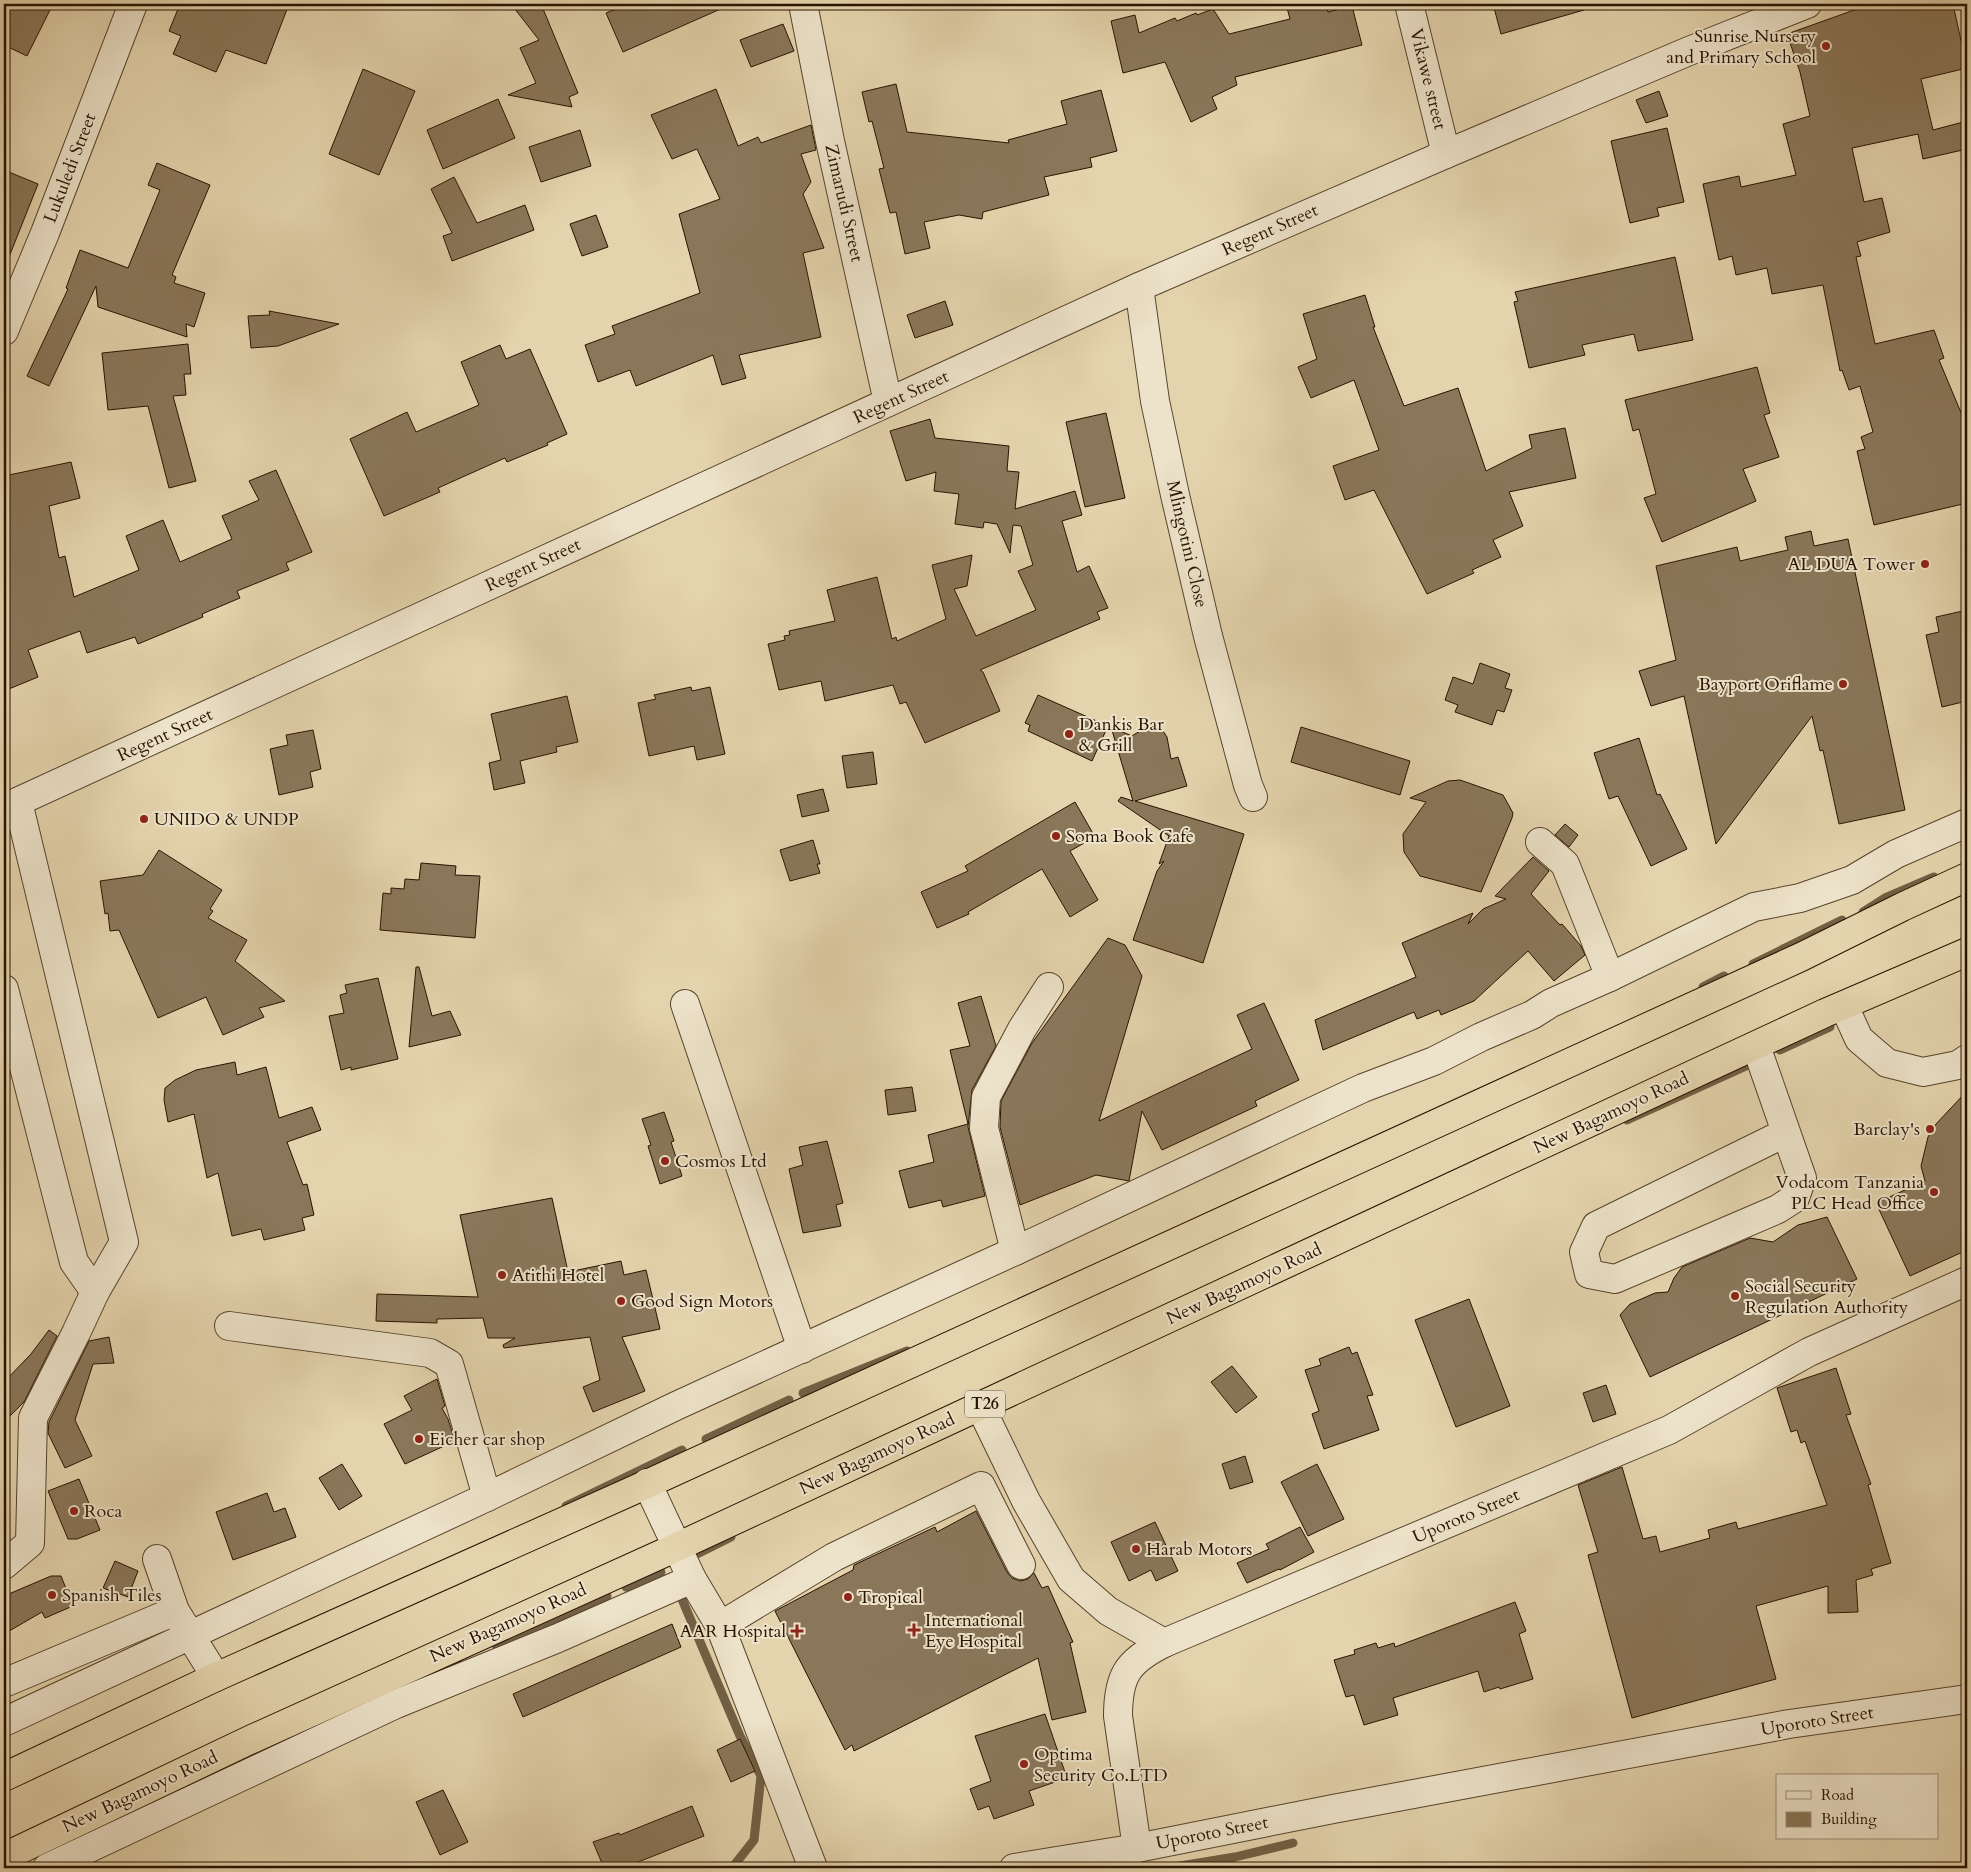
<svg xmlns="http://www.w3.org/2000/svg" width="1971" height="1872" viewBox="0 0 1971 1872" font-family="Cardo,serif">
	<rect width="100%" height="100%" fill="#e4d4ad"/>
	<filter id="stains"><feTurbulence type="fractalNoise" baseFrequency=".004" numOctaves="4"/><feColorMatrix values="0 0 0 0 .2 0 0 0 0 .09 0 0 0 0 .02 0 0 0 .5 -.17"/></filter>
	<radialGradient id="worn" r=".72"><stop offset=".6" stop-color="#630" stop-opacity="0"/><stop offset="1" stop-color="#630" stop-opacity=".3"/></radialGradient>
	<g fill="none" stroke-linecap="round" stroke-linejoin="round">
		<g stroke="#725f44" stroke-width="9">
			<path d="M1863,912L1885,898L1934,877"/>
			<path d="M1753,964L1842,920"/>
			<path d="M1703,987L1724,976"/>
			<path d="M1780,1050L1830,1027"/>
			<path d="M1627,1120L1755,1062"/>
			<path d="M803,1393L907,1351"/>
			<path d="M706,1439L789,1400"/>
			<path d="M566,1506L682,1450"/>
			<path d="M697,1554L731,1537"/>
			<path d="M626,1587L661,1572"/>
			<path d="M681,1597L740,1736L761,1776L754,1840L732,1868"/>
			<path d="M496,1645L607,1596"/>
			<path d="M445,1668L458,1662"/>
			<path d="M399,1688L426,1677"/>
			<path d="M331,1719L378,1698"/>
			<path d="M1168,1868L1235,1857L1293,1843"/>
		</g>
	</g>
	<g fill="#8a775a" stroke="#281300">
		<path d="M4,4H53L27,56L4,45Z"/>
		<path d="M180,4H289L266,64L226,50L216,72L173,54L181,36L169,31Z"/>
		<path d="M511,4H541L578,93L569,97L572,107L508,95L536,83L520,48L539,40Z"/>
		<path d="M628,4H732L623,52L606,13Z"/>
		<path d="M1286,4H1326L1328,12L1352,6L1362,45L1235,77L1237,85L1212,97L1217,109L1191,122L1165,62L1123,73L1111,21L1135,15L1139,33L1175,18L1177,21L1196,13L1197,15L1213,9L1229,34L1290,19Z"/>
		<path d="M1493,4H1583L1584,10L1501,34Z"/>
		<path d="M1871,4H1953L1967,68L1921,79L1933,130L1967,121V149L1923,159L1918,134L1852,148L1864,202L1882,198L1890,232L1857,242L1861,256L1856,257L1875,344L1934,330L1944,358L1939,360L1962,415L1967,413V503L1874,525L1857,451L1865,449L1861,437L1873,432L1860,386L1849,390L1842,370L1840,371L1823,285L1772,294L1767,268L1736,275L1732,256L1719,260L1703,184L1739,176L1741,187L1796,175L1783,124L1810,116L1800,72L1787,34Z"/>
		<path d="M783,24L794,51L751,67L740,40Z"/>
		<path d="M363,69L415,91L379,175L329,154Z"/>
		<path d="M896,84L907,132L1009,143L1008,140L1067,124L1061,101L1101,90L1117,151L1090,158L1092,167L1044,177L1049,195L983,212L982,219L959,215L924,222L930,248L905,254L896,212L890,213L879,169L884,168L872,121L869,122L862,92Z"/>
		<path d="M716,89L738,146L758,137L761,143L811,125L816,150L801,154L811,182L803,194L824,248L803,253L821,337L739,355L746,378L722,385L713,355L636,386L630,370L598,382L585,345L615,334L612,326L700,293L679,214L720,199L697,149L672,159L651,115Z"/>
		<path d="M1659,91L1668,116L1646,123L1636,100Z"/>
		<path d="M498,99L515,138L443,169L427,130Z"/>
		<path d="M1667,128L1684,202L1657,208L1659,216L1630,223L1611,141Z"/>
		<path d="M580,130L591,166L541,182L529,147Z"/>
		<path d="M157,163L210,185L172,275L176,277L174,283L205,293L194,327L186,324L187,337L98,307L96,286L49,386L27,376L68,289L66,288L80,250L128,268L160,190L148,185Z"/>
		<path d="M4,170L38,184L5,267H4Z"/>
		<path d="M454,177L477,223L525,205L534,230L452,261L443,236L452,233L431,189Z"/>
		<path d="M596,215L608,247L582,256L570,224Z"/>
		<path d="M1675,257L1693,340L1638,351L1634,334L1582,345L1585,355L1529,368L1514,302L1518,301L1515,292Z"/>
		<path d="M1365,295L1375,327H1373L1404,406L1458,388L1486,471L1532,448L1529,435L1565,428L1576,478L1509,492L1523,526L1493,540L1501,557L1472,570L1474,573L1427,594L1374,490L1345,500L1333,466L1379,450L1354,380L1311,398L1298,367L1317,359L1303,314Z"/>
		<path d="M945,301L953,325L915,338L907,315Z"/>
		<path d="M269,311L339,324L278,346L251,348L248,316L270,315Z"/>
		<path d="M188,344L191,374H184L186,395L173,396L196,481L169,488L148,406L108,410L102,353Z"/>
		<path d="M500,345L506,359L530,349L567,434L547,443L548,445L507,462L505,458L438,488L440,492L384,516L350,439L407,412L416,432L479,405L461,362Z"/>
		<path d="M1757,367L1770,413L1764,415L1779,457L1743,469L1756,501L1662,542L1644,498L1656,494L1639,429L1633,431L1625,400Z"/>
		<path d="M1106,413L1125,498L1085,507L1066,422Z"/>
		<path d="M930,419L935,438L1009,446L1007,471L1019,472L1015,509L1075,491L1082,515L1062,521L1077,572L1089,566L1108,608L1097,612L1100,619L980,670L983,672L1000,711L925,743L906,702L900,704L893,685L825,701L821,681L779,690L768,644L785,640L784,636L790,635L789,631L835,621L827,590L877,577L892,639L896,637L897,641L946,619L932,565L972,555L967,586L954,589L976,636L1036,610L1018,571L1033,565L1021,526L1013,525L1010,553L997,524L984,522L983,528L955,524L959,494L934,491L936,472L906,481L890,431Z"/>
		<path d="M71,462L80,498L49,506L59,558L65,556L74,597L139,570L126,536L163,520L180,562L232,539L222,516L259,500L249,481L276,470L312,552L286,563L289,570L237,591L240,598L202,614L203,617L138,644L135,637L87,653L80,631L28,650L38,677L4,691V476Z"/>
		<path d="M1811,531L1814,546L1848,539L1905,810L1839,824L1823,750L1820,751L1812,716L1716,844L1684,696L1651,706L1639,671L1676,660L1656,566L1737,547L1740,561L1788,550L1785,537Z"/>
		<path d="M1967,610V701L1942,707L1926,635L1939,632L1936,617Z"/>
		<path d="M1480,663L1510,674L1505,688L1512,690L1504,712L1497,710L1492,725L1455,712L1458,705L1445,700L1453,677L1473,684Z"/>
		<path d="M691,687L692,691L710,687L725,754L697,760L694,746L649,756L638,703L656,699L654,695Z"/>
		<path d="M1038,695L1108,726L1092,761L1028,731L1030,725L1025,723Z"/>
		<path d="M567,696L578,742L556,747L557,752L520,761L525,783L494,790L489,763L501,760L491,714Z"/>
		<path d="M1152,726L1163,731L1167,737L1171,759L1178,757L1187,786L1135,801L1244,834L1203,963L1133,940L1157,871L1164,861L1159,864L1169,836L1118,801L1121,797L1133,801L1111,727L1132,736L1146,727Z"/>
		<path d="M1301,727L1410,761L1400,795L1291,762Z"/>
		<path d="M313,730L321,769L310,772L313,787L279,795L270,749L288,745L286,735Z"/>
		<path d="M1639,738L1657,795L1660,794L1687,849L1651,866L1618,796L1609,799L1594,753Z"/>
		<path d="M873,752L877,784L847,788L842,756Z"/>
		<path d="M1460,780L1503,795L1513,813L1512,818L1481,892L1420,876L1404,852L1403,834L1426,802L1410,798L1448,781Z"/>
		<path d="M823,789L829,811L802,817L797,795Z"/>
		<path d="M1075,802L1095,837L1070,851L1098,900L1070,917L1042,869L968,912L969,914L937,928L921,892L968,871L965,866Z"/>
		<path d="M1565,824L1578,835L1569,847L1555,835Z"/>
		<path d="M813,840L820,864H817L820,873L790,881L780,850Z"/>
		<path d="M159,850L222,890L210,909L213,911L208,918L247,940L235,961L285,1001L259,1008L264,1017L223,1035L206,997L158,1018L119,930L110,931L108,913L105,914L100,881L143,875Z"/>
		<path d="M1533,857L1549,871L1531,894L1560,925L1562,924L1581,946L1585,955L1554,981L1528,951L1474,1001L1441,1015L1439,1010L1417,1019L1414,1012L1323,1050L1315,1020L1416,977L1402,943L1473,913L1468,924L1483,909L1506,899L1495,896Z"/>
		<path d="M421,863L456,866L455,875L480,876L475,938L380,930L383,893L391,894V888L404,889L405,879L419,880Z"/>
		<path d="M1108,938L1125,945L1142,976L1099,1121L1252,1049L1237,1015L1264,1003L1299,1080L1255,1101L1257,1106L1162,1150L1142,1111L1129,1181L1096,1175L1020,1205L1000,1127L1001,1101L1032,1043Z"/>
		<path d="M416,967H419L432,1016L450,1011L461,1035L409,1047Z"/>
		<path d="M378,978L398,1059L351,1070V1067L341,1070L329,1016L344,1013L340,995L347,993L345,985Z"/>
		<path d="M981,996L996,1046L972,1090L968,1127L985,1196L943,1207L941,1200L909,1208L899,1171L934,1162L928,1135L968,1124L950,1050L970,1046L958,1003Z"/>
		<path d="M235,1062L237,1075L266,1067L279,1118L312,1107L321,1130L287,1142L303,1185L307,1184L314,1215L302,1218L305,1230L264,1240L261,1229L232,1236L218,1173L207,1178L194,1114L168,1122L164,1100L165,1088L175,1080L196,1070Z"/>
		<path d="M912,1087L916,1111L888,1115L885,1090Z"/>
		<path d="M1967,1091V1250L1910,1276L1876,1203L1925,1181L1921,1166L1928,1137L1936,1124Z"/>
		<path d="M664,1112L674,1141L671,1142L682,1176L660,1184L648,1146L651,1145L642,1119Z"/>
		<path d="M827,1141L843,1203L836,1205L841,1226L803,1233L789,1169L803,1165L799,1147Z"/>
		<path d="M552,1198L568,1272L621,1261L624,1275L646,1270L660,1329L622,1337L645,1391L593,1412L583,1387L600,1380L590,1337L504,1348L503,1345L515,1338H488L483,1318L437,1319V1323L376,1321L377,1294L478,1297L460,1215Z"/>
		<path d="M1827,1217L1857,1279L1650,1377L1620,1315L1630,1304L1655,1293L1668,1292L1674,1278L1682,1267L1750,1238L1773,1242L1798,1225Z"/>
		<path d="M1469,1299L1510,1406L1456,1427L1415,1320Z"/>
		<path d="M49,1330L57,1336L24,1402L4,1422V1382L31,1354Z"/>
		<path d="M109,1337L114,1363L93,1364L75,1420L92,1456L65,1468L48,1433L49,1422L89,1341Z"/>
		<path d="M1349,1347L1352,1354L1357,1352L1373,1395L1367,1396L1379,1430L1324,1449L1312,1414L1319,1411L1305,1370L1321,1365L1319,1359Z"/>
		<path d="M1232,1366L1257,1397L1236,1413L1211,1382Z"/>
		<path d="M1836,1368L1851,1414L1846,1415L1871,1484L1868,1485L1891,1563L1871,1569L1873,1575L1856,1580L1858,1612L1828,1613V1586L1756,1606L1776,1679L1632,1718L1588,1555L1598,1552L1578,1485L1622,1467L1643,1539L1656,1536L1660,1552L1710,1538L1708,1530L1736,1522L1738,1529L1827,1505L1805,1441L1801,1443L1797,1430L1791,1432L1777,1388Z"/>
		<path d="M437,1379L445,1406L442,1408L448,1419L455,1441L405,1464L384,1424L412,1410L404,1396Z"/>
		<path d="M1606,1385L1616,1414L1593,1422L1583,1393Z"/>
		<path d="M1245,1456L1253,1482L1230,1489L1222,1464Z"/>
		<path d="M342,1464L362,1496L339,1510L319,1478Z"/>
		<path d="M1317,1464L1344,1519L1308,1536L1281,1482Z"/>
		<path d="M79,1479L100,1530L77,1539H68L48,1491Z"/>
		<path d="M267,1493L274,1512L285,1508L296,1537L233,1560L216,1512Z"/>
		<path d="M976,1511L1007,1572L1012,1578L1020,1581L1028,1579L1034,1573L1042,1588L1048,1586L1073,1642L1070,1643L1086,1712L1052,1720L1038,1658L854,1751L852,1745L845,1750L775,1611L853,1570L854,1565L935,1527L937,1532Z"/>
		<path d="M1155,1522L1178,1571L1156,1581L1151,1570L1129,1581L1111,1542Z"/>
		<path d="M1300,1527L1314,1552L1280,1570L1279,1569L1247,1583L1237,1563L1269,1549L1266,1544Z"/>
		<path d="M115,1561L138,1571L128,1597L103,1588Z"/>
		<path d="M51,1576H61L73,1606L45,1618L42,1612L4,1634V1596Z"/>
		<path d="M1515,1602L1526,1631L1519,1634L1533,1679L1500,1689L1499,1687L1484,1692L1478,1671L1393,1698L1398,1715L1364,1725L1354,1695L1346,1697L1334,1660L1355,1654L1354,1650L1376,1643L1378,1648L1394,1643L1395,1647Z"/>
		<path d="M672,1624L681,1647L523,1717L513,1694Z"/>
		<path d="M1045,1714L1067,1778L1029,1791L1034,1805L994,1819L989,1806L978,1810L970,1789L991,1781L975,1736Z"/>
		<path d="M740,1739L755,1771L731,1782L717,1750Z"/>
		<path d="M443,1790L468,1842L440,1855L416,1802Z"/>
		<path d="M692,1806L704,1836L623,1868H604L593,1842L619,1833L620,1835Z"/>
	</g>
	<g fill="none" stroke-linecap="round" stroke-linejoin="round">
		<g stroke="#57432b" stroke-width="30">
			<g id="minor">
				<path d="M803,4L830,141L888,402"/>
				<path d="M1409,4L1446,154"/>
				<path d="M1139,287L1155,401L1175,495L1208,636L1248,785L1253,797"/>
				<path d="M4,331L45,233L133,4"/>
				<path d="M4,808L1139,287L1446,154L1689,51L1807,4"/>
				<path d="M1540,842L1565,864L1610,977"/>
				<path d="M4,989L74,1262L95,1292"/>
				<path d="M685,1004L802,1349"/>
				<path d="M1844,1006L1859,1039L1887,1063L1923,1072L1958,1065L1967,1059"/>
				<path d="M1756,1046L1802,1178L1795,1198L1778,1209L1615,1279L1589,1274L1584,1252L1596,1226L1785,1133"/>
				<path d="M1015,1251L984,1128L986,1097L1022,1029L1049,987"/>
				<path d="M229,1326L430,1353L449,1364L487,1497"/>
				<path d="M980,1406L1026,1501L1071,1579L1108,1611L1164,1643"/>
				<path d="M647,1483L692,1579L720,1626L813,1868"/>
				<path d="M157,1559L175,1611L216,1677"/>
				<path d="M4,1565L30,1543L33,1418L76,1333L95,1292L124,1242L18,802"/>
				<path d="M720,1626L834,1557L981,1486L1021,1565"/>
				<path d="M4,1683L175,1611"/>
				<path d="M4,1722L487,1497L678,1405L1015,1251L1363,1088L1434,1061L1481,1037L1532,1015L1551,1003L1610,977L1754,907L1800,898L1852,880L1896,854L1967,823"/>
				<path d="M1137,1848L1118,1716C1118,1675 1128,1661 1164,1643L1669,1430L1809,1352L1967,1281"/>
				<path d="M47,1868L396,1704L558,1638L692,1579"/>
				<path d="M1014,1868L1137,1848L1333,1809L1789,1724L1967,1699"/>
			</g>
		</g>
		<g stroke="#281300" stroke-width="30">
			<g id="highway">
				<path d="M4,1777L216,1677L634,1490L1801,957L1902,907L1967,877"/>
				<path d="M4,1857L252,1739L677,1547L1825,1013L1967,952"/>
			</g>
		</g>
		<use href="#minor" stroke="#ede3ca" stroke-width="28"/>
		<use href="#highway" stroke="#e4d4ad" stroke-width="28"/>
	</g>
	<g fill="#8f2418" stroke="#ede3ca" stroke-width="2">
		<circle cx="1826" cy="46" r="5"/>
		<circle cx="1925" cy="564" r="5"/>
		<circle cx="1843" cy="684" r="5"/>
		<circle cx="1069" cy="734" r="5"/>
		<circle cx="144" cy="819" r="5"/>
		<circle cx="1056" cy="836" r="5"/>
		<circle cx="1930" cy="1129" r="5"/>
		<circle cx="665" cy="1161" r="5"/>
		<circle cx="1934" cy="1192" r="5"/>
		<circle cx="502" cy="1275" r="5"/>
		<circle cx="1735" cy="1296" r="5"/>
		<circle cx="621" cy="1301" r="5"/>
		<circle cx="419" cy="1439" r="5"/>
		<circle cx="74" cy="1511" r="5"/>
		<circle cx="1136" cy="1549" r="5"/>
		<circle cx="52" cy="1595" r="5"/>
		<circle cx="848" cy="1597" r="5"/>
		<path d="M911.5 1622.5h5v5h5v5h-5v5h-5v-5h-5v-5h5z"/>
		<path d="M794.5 1623.5h5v5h5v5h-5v5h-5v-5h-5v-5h5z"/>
		<circle cx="1024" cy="1764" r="5"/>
	</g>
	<g text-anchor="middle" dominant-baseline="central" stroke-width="4" stroke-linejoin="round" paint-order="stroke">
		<rect fill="#ede3ca" stroke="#63513d" stroke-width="1" x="965" y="1390.5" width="40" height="27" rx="4"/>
		<g font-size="16" font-weight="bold" fill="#281300">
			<text x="985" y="1404">T26</text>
		</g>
		<g font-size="18" fill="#281300" stroke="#ede3ca" text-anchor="start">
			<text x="1816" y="36" text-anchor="end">Sunrise Nursery<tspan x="1816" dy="21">and Primary School</tspan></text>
			<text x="1915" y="564" text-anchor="end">AL DUA Tower</text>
			<text x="1833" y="684" text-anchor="end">Bayport Oriflame</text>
			<text x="1079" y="724">Dankis Bar<tspan x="1079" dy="21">&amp; Grill</tspan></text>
			<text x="154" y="819">UNIDO &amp; UNDP</text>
			<text x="1066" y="836">Soma Book Cafe</text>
			<text x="1920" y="1129" text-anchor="end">Barclay's</text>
			<text x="675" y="1161">Cosmos Ltd</text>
			<text x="1924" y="1182" text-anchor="end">Vodacom Tanzania<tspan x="1924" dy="21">PLC Head Office</tspan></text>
			<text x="512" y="1275">Atithi Hotel</text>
			<text x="1745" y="1286">Social Security<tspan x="1745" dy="21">Regulation Authority</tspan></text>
			<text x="631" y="1301">Good Sign Motors</text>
			<text x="429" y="1439">Eicher car shop</text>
			<text x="84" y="1511">Roca</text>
			<text x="1146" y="1549">Harab Motors</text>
			<text x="62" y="1595">Spanish Tiles</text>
			<text x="858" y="1597">Tropical</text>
			<text x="925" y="1620">International<tspan x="925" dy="21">Eye Hospital</tspan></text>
			<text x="786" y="1631" text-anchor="end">AAR Hospital</text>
			<text x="1034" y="1754">Optima<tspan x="1034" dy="21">Security Co.LTD</tspan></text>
		</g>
		<g font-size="18" fill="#281300" stroke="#ede3ca">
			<text transform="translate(1428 79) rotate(76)">Vikawe street</text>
			<text transform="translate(70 168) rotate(-69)">Lukuledi Street</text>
			<text transform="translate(844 203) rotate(77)">Zimarudi Street</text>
			<text transform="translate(1270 230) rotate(-24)">Regent Street</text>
			<text transform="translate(901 397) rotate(-25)">Regent Street</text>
			<text transform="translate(1187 544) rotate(77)">Mlingotini Close</text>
			<text transform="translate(533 565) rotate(-25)">Regent Street</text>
			<text transform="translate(165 735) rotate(-25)">Regent Street</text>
			<text transform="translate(1611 1113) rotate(-25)">New Bagamoyo Road</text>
			<text transform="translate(1244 1284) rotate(-25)">New Bagamoyo Road</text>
			<text transform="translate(877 1454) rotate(-25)">New Bagamoyo Road</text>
			<text transform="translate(1466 1516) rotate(-23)">Uporoto Street</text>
			<text transform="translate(508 1623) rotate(-24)">New Bagamoyo Road</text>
			<text transform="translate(1817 1721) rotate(-9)">Uporoto Street</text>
			<text transform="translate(140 1792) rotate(-25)">New Bagamoyo Road</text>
			<text transform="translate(1212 1833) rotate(-11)">Uporoto Street</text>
		</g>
	</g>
	<rect width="1971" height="1872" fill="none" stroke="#e4d4ad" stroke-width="20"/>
	<rect x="5" y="5" width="1961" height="1862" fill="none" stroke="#281300" stroke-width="2.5"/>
	<rect x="10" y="10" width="1951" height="1852" fill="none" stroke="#281300"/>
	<rect x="1776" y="1774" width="162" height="65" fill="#ede3ca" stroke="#9e9079"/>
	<rect x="1786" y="1791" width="25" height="8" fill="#ede3ca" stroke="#9e9079"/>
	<text x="1821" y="1800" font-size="15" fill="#281300">Road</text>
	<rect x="1786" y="1812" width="25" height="15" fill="#8a775a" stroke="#9e9079"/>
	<text x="1821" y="1824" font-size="15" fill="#281300">Building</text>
	<rect width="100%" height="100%" filter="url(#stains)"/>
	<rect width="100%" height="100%" fill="url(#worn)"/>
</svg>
